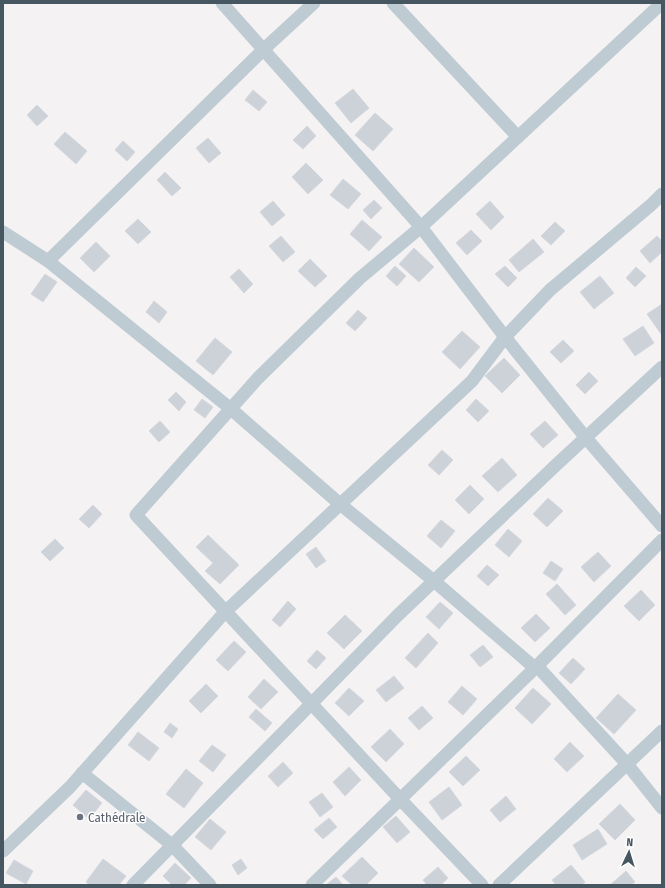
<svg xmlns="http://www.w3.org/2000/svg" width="665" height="888" viewBox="0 0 665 888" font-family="'Fira Sans Condensed',sans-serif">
	<rect width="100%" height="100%" fill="#f4f2f2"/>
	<g fill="#cdd2d8" stroke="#d5d8de">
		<path d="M353,89L369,108L351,123L335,103Z"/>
		<path d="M253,90L267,102L259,111L245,100Z"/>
		<path d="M37,105L48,116L37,126L27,115Z"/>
		<path d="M375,113L393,129L373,151L355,135Z"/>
		<path d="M307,126L316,136L303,149L293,140Z"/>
		<path d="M65,132L87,151L76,164L54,144Z"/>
		<path d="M208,138L221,153L209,163L196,148Z"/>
		<path d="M123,141L135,152L127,161L115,150Z"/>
		<path d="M306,163L323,180L308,194L292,177Z"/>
		<path d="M165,172L181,188L172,196L157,180Z"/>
		<path d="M343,179L361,194L348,209L330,195Z"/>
		<path d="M374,200L382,208L371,219L363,210Z"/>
		<path d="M273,201L285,215L272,226L260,212Z"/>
		<path d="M490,201L504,217L491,230L476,214Z"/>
		<path d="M138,219L151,232L138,244L125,231Z"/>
		<path d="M362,220L382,237L369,251L350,234Z"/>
		<path d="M555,222L565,231L551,245L541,236Z"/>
		<path d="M471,230L482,241L467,255L456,243Z"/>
		<path d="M281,236L295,252L283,262L269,246Z"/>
		<path d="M657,236L662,241V252L650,263L640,251Z"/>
		<path d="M533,239L544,252L519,272L509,260Z"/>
		<path d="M96,242L110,256L94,272L80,258Z"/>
		<path d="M414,248L434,267L419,282L399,264Z"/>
		<path d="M310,259L327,276L315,287L298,271Z"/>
		<path d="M395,266L406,276L397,286L386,276Z"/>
		<path d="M505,266L517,278L508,287L495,274Z"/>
		<path d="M636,267L646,276L635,287L626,278Z"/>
		<path d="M239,269L253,284L244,293L230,277Z"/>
		<path d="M45,274L57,282L43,302L31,294Z"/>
		<path d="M600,276L614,293L594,309L580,292Z"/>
		<path d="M154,301L167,312L159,323L146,312Z"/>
		<path d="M662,304V333L661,334L647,314Z"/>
		<path d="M358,310L367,318L355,331L346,323Z"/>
		<path d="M643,326L654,343L635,356L623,339Z"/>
		<path d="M462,331L480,347L460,369L442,352Z"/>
		<path d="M215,338L232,352L213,375L196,361Z"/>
		<path d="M563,340L574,351L561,363L550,352Z"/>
		<path d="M504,358L520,375L502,393L485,376Z"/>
		<path d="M589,372L598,381L585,394L576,385Z"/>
		<path d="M176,392L186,402L179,411L168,400Z"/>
		<path d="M202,399L213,407L205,418L194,410Z"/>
		<path d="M476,399L489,411L478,422L466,410Z"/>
		<path d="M160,421L170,432L159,442L149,431Z"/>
		<path d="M545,421L558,435L543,448L530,434Z"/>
		<path d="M442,450L453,460L439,475L428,465Z"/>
		<path d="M502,458L517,475L498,492L482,476Z"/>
		<path d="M470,485L484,499L469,514L455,500Z"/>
		<path d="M548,498L563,511L547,527L533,514Z"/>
		<path d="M93,505L102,514L89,528L79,519Z"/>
		<path d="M441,520L455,531L441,548L427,536Z"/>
		<path d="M508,529L522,541L509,557L495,545Z"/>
		<path d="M208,535L239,565L220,584L205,571L213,563L196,547Z"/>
		<path d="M55,539L64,548L50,561L41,552Z"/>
		<path d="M316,547L326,561L316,568L306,554Z"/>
		<path d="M598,552L611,566L594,582L581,567Z"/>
		<path d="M551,561L563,569L555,581L543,573Z"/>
		<path d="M487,565L499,575L488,586L477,576Z"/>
		<path d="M557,584L576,605L565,615L546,594Z"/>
		<path d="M641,590L655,605L639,621L624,606Z"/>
		<path d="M288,601L296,609L280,627L272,620Z"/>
		<path d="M440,602L453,613L439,629L426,617Z"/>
		<path d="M536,614L550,628L535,642L521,628Z"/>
		<path d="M345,615L362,631L344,649L327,633Z"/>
		<path d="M428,633L438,643L416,668L405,658Z"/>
		<path d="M234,641L246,652L228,671L216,660Z"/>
		<path d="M483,645L493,657L480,667L470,655Z"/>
		<path d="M317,650L326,658L316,669L307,661Z"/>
		<path d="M573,658L585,669L571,684L559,673Z"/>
		<path d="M394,676L404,688L386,702L376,690Z"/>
		<path d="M264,679L278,692L261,709L248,697Z"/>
		<path d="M206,684L218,696L201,713L189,701Z"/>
		<path d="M462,686L477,699L463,715L448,702Z"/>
		<path d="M349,688L364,701L349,716L335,703Z"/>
		<path d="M533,688L551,704L532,724L515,708Z"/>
		<path d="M618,694L636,710L614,734L596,718Z"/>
		<path d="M422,706L433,718L419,730L408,718Z"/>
		<path d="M256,709L272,723L265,731L249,717Z"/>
		<path d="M170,723L178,729L172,738L164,732Z"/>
		<path d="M390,729L404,744L386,762L371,747Z"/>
		<path d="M138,732L159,748L149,761L128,745Z"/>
		<path d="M570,742L584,756L567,772L554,759Z"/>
		<path d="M212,745L226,755L213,772L199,761Z"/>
		<path d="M466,756L480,770L463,786L449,772Z"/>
		<path d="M283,762L293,773L278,787L268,776Z"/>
		<path d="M349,767L361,780L345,796L333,782Z"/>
		<path d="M186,769L203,783L184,808L166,794Z"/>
		<path d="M449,787L462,805L442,820L429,802Z"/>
		<path d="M86,790L102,803L89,819L73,805Z"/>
		<path d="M322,793L333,807L320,817L309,802Z"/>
		<path d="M506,796L516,809L500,822L490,810Z"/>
		<path d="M620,804L635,820L615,840L599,824Z"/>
		<path d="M396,816L410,832L397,843L383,827Z"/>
		<path d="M329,818L337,827L323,839L314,830Z"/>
		<path d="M210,819L226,832L211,850L195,837Z"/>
		<path d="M598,829L607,844L582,860L573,845Z"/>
		<path d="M362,857L378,873L366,885H352L342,876Z"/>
		<path d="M103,859L126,876L119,885H90L86,882Z"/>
		<path d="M241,859L247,868L238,875L232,865Z"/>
		<path d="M14,860L33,871L26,884L6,873Z"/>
		<path d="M175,863L191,878L184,885H172L163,876Z"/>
		<path d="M571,865L585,882L581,885H556L552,880Z"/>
		<path d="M438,867L448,878L441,885H427L423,880Z"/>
		<path d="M626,871L635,882L631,885H610Z"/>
		<path d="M336,877L343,885H326Z"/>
	</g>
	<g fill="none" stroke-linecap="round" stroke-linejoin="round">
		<g stroke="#becbd3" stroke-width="13">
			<path d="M222,3L421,227L505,337L586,438L662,526"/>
			<path d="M393,3L518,137"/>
			<path d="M3,232L48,261L231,409L340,504L434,581L535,668"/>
			<path d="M48,261L264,49L314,3"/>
			<path d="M537,666L627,764L662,808"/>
			<path d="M82,773L172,845L210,885"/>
			<path d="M3,851L70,787L225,612L472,381L505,337L550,290L651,205L662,194"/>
			<path d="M133,885L311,704L397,616L555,466L662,367"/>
			<path d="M312,885L535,668L662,540"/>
			<path d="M482,885L400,799L136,515L258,378L360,278L421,227L662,3"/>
			<path d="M499,885L662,731"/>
		</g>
	</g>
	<circle fill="#6b7280" stroke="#fff" stroke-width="1.5" cx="80" cy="817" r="4"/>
	<g text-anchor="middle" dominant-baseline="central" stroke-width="3" stroke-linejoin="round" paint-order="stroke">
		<g font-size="13" fill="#5b616d" stroke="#fff" text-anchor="start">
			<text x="88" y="817">Cathédrale</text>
		</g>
	</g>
	<rect width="665" height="888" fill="none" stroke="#475762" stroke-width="8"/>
	<g transform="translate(629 852) rotate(4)" stroke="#ffffff" stroke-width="3" paint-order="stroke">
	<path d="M0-3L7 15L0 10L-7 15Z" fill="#475762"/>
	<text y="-6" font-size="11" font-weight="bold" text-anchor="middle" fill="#475762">N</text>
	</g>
</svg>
